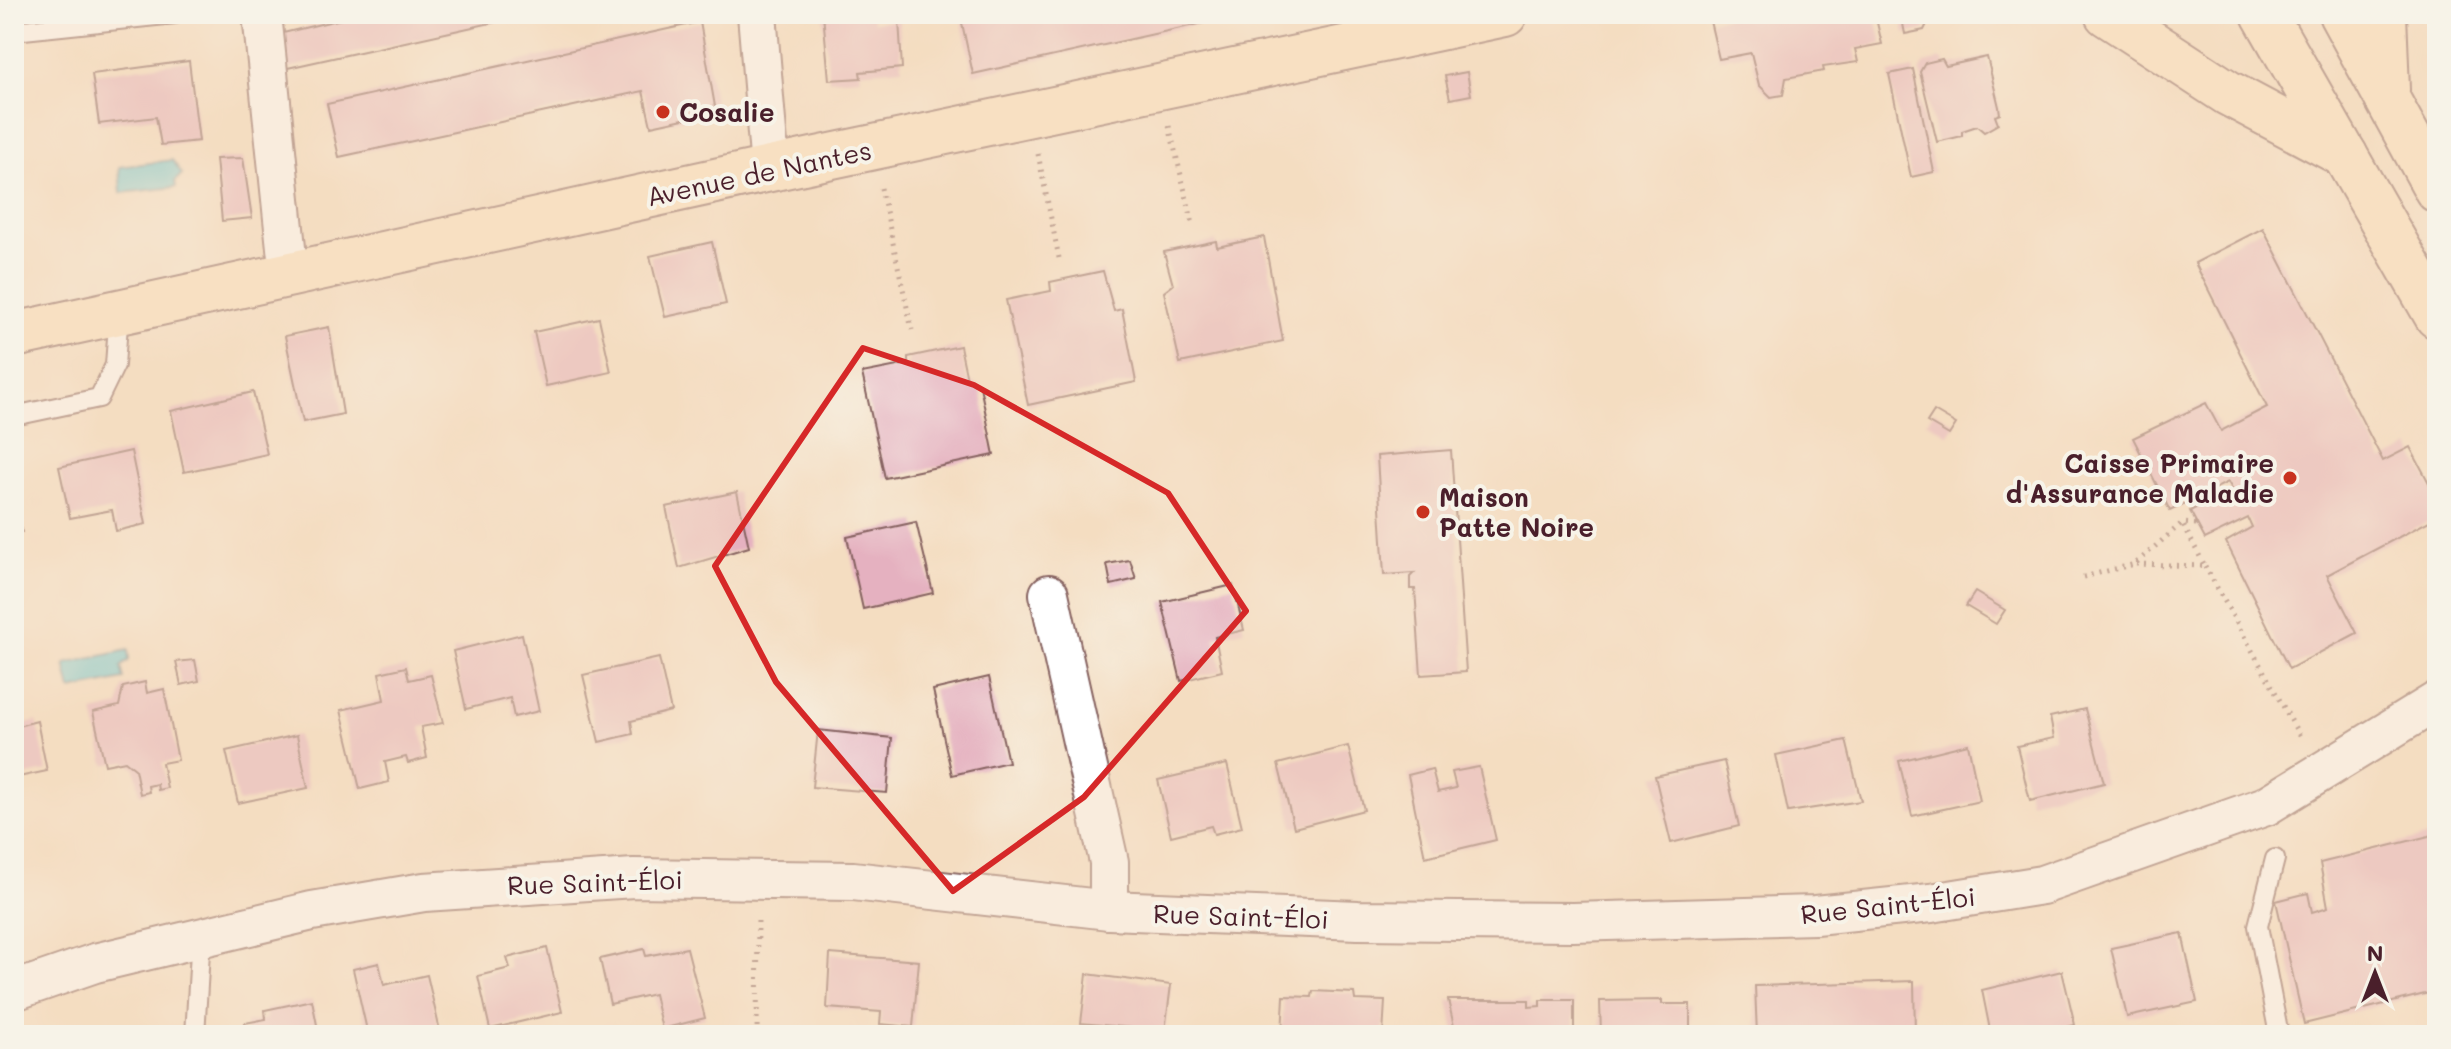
<svg xmlns="http://www.w3.org/2000/svg" width="2451" height="1049" viewBox="0 0 2451 1049" font-family="Mali,sans-serif">
	<rect width="100%" height="100%" fill="#f7f3e8"/>
	<filter id="ink" filterUnits="userSpaceOnUse"><feTurbulence type="fractalNoise" baseFrequency=".0125" numOctaves="2"/><feDisplacementMap in="SourceGraphic" scale="16" xChannelSelector="R" yChannelSelector="G"/><feConvolveMatrix kernelMatrix="1 2 1 2 8 2 1 2 1" color-interpolation-filters="sRGB"/></filter>
	<filter id="wash" filterUnits="userSpaceOnUse"><feTurbulence type="fractalNoise" baseFrequency=".006" numOctaves="4" result="noise"/><feDisplacementMap in="SourceGraphic" scale="32" xChannelSelector="R" yChannelSelector="G"/><feGaussianBlur stdDeviation="1.8" result="paint"/><feColorMatrix in="noise" values="0 0 0 0 0 0 0 0 0 0 0 0 0 0 0 0 0 1.4 0 .05"/><feComposite in="paint" operator="in"/></filter>
	<g filter="url(#wash)">
		<rect width="100%" height="100%" fill="#f4ddc1"/>
		<g fill="#5bc6d5" stroke="#527280" stroke-width="2">
			<path d="M172,160L182,174L175,181L176,187L121,193L119,167Z"/>
			<path d="M128,650L129,660L121,667L124,679L71,690L65,664Z"/>
		</g>
		<g id="blocks">
			<g fill="#e5b1c0">
				<path d="M362,14H527V15L283,69L279,34Z"/>
				<path d="M823,14H872L873,22L899,20L902,68L860,72L861,78L829,80Z"/>
				<path d="M960,14H1240V15L973,74Z"/>
				<path d="M1743,14H1875L1882,44L1855,49L1858,62L1823,67L1824,71L1786,78L1783,95L1771,97L1759,85L1751,53L1719,59L1710,21Z"/>
				<path d="M1901,14H1925L1927,24L1924,30L1905,34Z"/>
				<path d="M700,22L716,112L651,126L643,91L339,157L327,104Z"/>
				<path d="M1987,57L1999,107L2000,114L1995,116L1998,124L1984,132L1977,126L1962,131V136L1937,142L1920,72L1925,63L1942,59L1946,66Z"/>
				<path d="M189,61L199,141L161,145L156,117L99,124L92,74Z"/>
				<path d="M1913,69L1934,172L1911,177L1889,74Z"/>
				<path d="M1467,72L1471,95L1450,99L1445,76Z"/>
				<path d="M243,158L252,218L222,221L216,159Z"/>
				<path d="M2263,228L2383,461L2410,447L2437,498V517L2327,575L2357,633L2289,669L2226,542L2252,527L2248,518L2205,539L2190,511L2232,489L2228,482L2170,511L2133,438L2206,403L2221,431L2267,407L2195,263Z"/>
				<path d="M1264,237L1283,341L1180,363L1164,292L1173,285L1164,252L1216,241L1217,247Z"/>
				<path d="M712,242L726,304L665,317L650,256Z"/>
				<path d="M1103,271L1114,311L1122,309L1136,382L1028,405L1006,300L1051,291L1050,282Z"/>
				<path d="M599,318L611,372L546,386L534,332Z"/>
				<path d="M329,327L343,414L303,422L285,336Z"/>
				<path d="M960,346L967,379L980,386L994,455L885,478L862,373L908,364V357Z"/>
				<path d="M253,392L267,454L184,472L171,411Z"/>
				<path d="M1934,411L1956,424L1949,435L1927,422Z"/>
				<path d="M1451,450L1466,672L1421,675L1415,589H1410V577L1414,573L1384,575L1377,456Z"/>
				<path d="M131,451L146,524L116,531L112,510L70,518L59,467Z"/>
				<path d="M737,492L749,547L679,568L666,507Z"/>
				<path d="M14,497L22,532L14,534Z"/>
				<path d="M916,522L933,593L863,609L847,537Z"/>
				<path d="M1130,560L1136,579L1111,585L1107,564Z"/>
				<path d="M1233,585L1244,630L1215,637L1222,671L1181,681L1162,602Z"/>
				<path d="M1975,592L2005,610L1996,624L1966,606Z"/>
				<path d="M522,634L539,711L514,717L510,698L466,709L453,651Z"/>
				<path d="M659,658L671,711L631,721L633,734L599,742L583,675Z"/>
				<path d="M195,660L199,681L181,685L176,662Z"/>
				<path d="M406,667L409,680L431,675L443,723L421,727L427,758L408,763L406,757L385,762L389,782L360,789L341,710L384,700L379,673Z"/>
				<path d="M989,677L1008,762L952,775L933,690Z"/>
				<path d="M145,682L147,693L164,689L178,760L162,763L167,788L158,790L157,784L148,786L149,792L140,794L135,769L125,761L105,765L93,712L119,706L123,687Z"/>
				<path d="M2085,709L2104,783L2030,801L2017,746L2054,738L2050,717Z"/>
				<path d="M37,721L47,771L14,778V727Z"/>
				<path d="M818,730L892,738L887,793L812,787Z"/>
				<path d="M297,735L308,788L238,803L226,751Z"/>
				<path d="M1846,740L1861,801L1788,812L1776,755Z"/>
				<path d="M1968,744L1980,801L1912,816L1899,761Z"/>
				<path d="M1348,746L1364,810L1294,828L1278,764Z"/>
				<path d="M1724,761L1739,826L1671,843L1655,776Z"/>
				<path d="M1227,764L1242,827L1214,834L1211,826L1171,836L1158,780Z"/>
				<path d="M1479,767L1496,840L1425,857L1408,775L1432,769L1438,792L1456,788L1452,772Z"/>
				<path d="M2437,834V991L2304,1024L2276,901L2308,893L2312,912L2328,907L2320,863Z"/>
				<path d="M2182,933L2197,1002L2127,1017L2111,948Z"/>
				<path d="M547,948L562,1012L490,1029L478,976L510,968L507,958Z"/>
				<path d="M687,948L705,1018L662,1029L654,994L610,1004L600,959L644,949L646,956Z"/>
				<path d="M830,954L919,961L913,1027L880,1024L881,1012L827,1008Z"/>
				<path d="M379,963L384,985L427,975L441,1035H368L353,969Z"/>
				<path d="M2062,971L2075,1025L2030,1035H1991L1982,990Z"/>
				<path d="M1087,974L1171,985L1165,1031L1081,1023Z"/>
				<path d="M1914,981L1915,1035H1757L1755,986Z"/>
				<path d="M1313,991L1354,993L1355,1000L1385,1001L1383,1035H1282L1284,996L1312,997Z"/>
				<path d="M312,1000L319,1035H248L245,1023L266,1019L265,1010Z"/>
				<path d="M1448,1000H1529V1007L1540,1006V1000H1574V1035H1456Z"/>
				<path d="M1662,1000V1004H1690V1035H1601L1600,1001Z"/>
			</g>
		</g>
	</g>
	<g filter="url(#ink)">
		<use href="#blocks" fill-opacity="0" stroke="#866260" stroke-width="2"/>
		<g fill="none" stroke-linecap="round" stroke-linejoin="round">
			<g stroke="#866260" stroke-width="22">
				<g id="lane">
					<path d="M14,31L175,14"/>
					<path d="M14,416L99,398L115,365L119,311"/>
					<path d="M2275,859L2258,926L2279,1035"/>
					<path d="M195,1035L201,935"/>
				</g>
			</g>
			<g stroke="#866260" stroke-width="42">
				<g id="street">
					<path d="M262,14L289,277"/>
					<path d="M757,14L770,169"/>
					<path d="M1049,594L1109,862V910"/>
					<path d="M14,991L95,963L312,911L424,892L634,878L853,881L1109,910L1358,920L1573,922L1815,915L1931,903L2042,885L2266,806L2437,701"/>
				</g>
			</g>
			<g stroke="#866260" stroke-width="48">
				<g id="secondary">
					<path d="M2107,14L2228,93L2345,155"/>
					<path d="M2264,14L2437,316"/>
					<path d="M2341,14L2437,190"/>
					<path d="M2384,14L2387,90"/>
					<path d="M14,335L770,169L1505,14"/>
				</g>
			</g>
			<g stroke="#866260" stroke-width="5" stroke-dasharray="2 6" stroke-linecap="butt">
				<path d="M1169,126L1193,224"/>
				<path d="M1038,154L1059,258"/>
				<path d="M881,188L912,330"/>
				<path d="M2136,564L2205,566L2182,523"/>
				<path d="M2205,566L2302,740"/>
				<path d="M2083,577L2135,564L2182,523L2197,524"/>
				<path d="M757,1035L758,918"/>
			</g>
			<use href="#lane" stroke="#fff" stroke-width="18"/>
			<use href="#street" stroke="#fff" stroke-width="38"/>
			<use href="#secondary" stroke="#fce5c4" stroke-width="44"/>
		</g>
	</g>
	<path d="M0 0H2451V1049H0ZM863,348L974,385L1168,493L1246,611L1084,797L953,891L776,682L715,566Z" fill="#f4ddc1" fill-opacity=".55" fill-rule="evenodd"/>
	<path fill="none" stroke="#d62828" stroke-width="6" stroke-linejoin="round" d="M863,348L974,385L1168,493L1246,611L1084,797L953,891L776,682L715,566Z"/>
	<g fill="#c8321e" stroke="#f7f3e8" stroke-width="3">
		<circle cx="663" cy="112" r="8"/>
		<circle cx="2290" cy="478" r="8"/>
		<circle cx="1423" cy="512" r="8"/>
	</g>
	<g text-anchor="middle" dominant-baseline="central" stroke-width="8" stroke-linejoin="round" paint-order="stroke">
		<g font-size="26" font-weight="bold" fill="#4a1f2b" stroke="#f7f3e8" text-anchor="start">
			<text x="679" y="112">Cosalie</text>
			<text x="2274" y="463" text-anchor="end">Caisse Primaire<tspan x="2274" dy="30">d'Assurance Maladie</tspan></text>
			<text x="1439" y="497">Maison<tspan x="1439" dy="30">Patte Noire</tspan></text>
		</g>
		<g font-size="26" fill="#4a1f2b" stroke="#f7f3e8">
			<text transform="translate(759 173) rotate(-12)">Avenue de Nantes</text>
			<text transform="translate(595 882) rotate(-2)">Rue Saint-Éloi</text>
			<text transform="translate(1888 905) rotate(-6)">Rue Saint-Éloi</text>
			<text transform="translate(1241 916) rotate(2)">Rue Saint-Éloi</text>
		</g>
	</g>
	<rect width="2451" height="1049" fill="none" stroke="#f7f3e8" stroke-width="48"/>
	<g transform="translate(2375 973)" stroke="#f7f3e8" stroke-width="6" paint-order="stroke">
	<path d="M0-6L14 30L0 20L-14 30Z" fill="#4a1f2b"/>
	<text y="-12" font-size="22" font-weight="bold" text-anchor="middle" fill="#4a1f2b">N</text>
	</g>
</svg>
